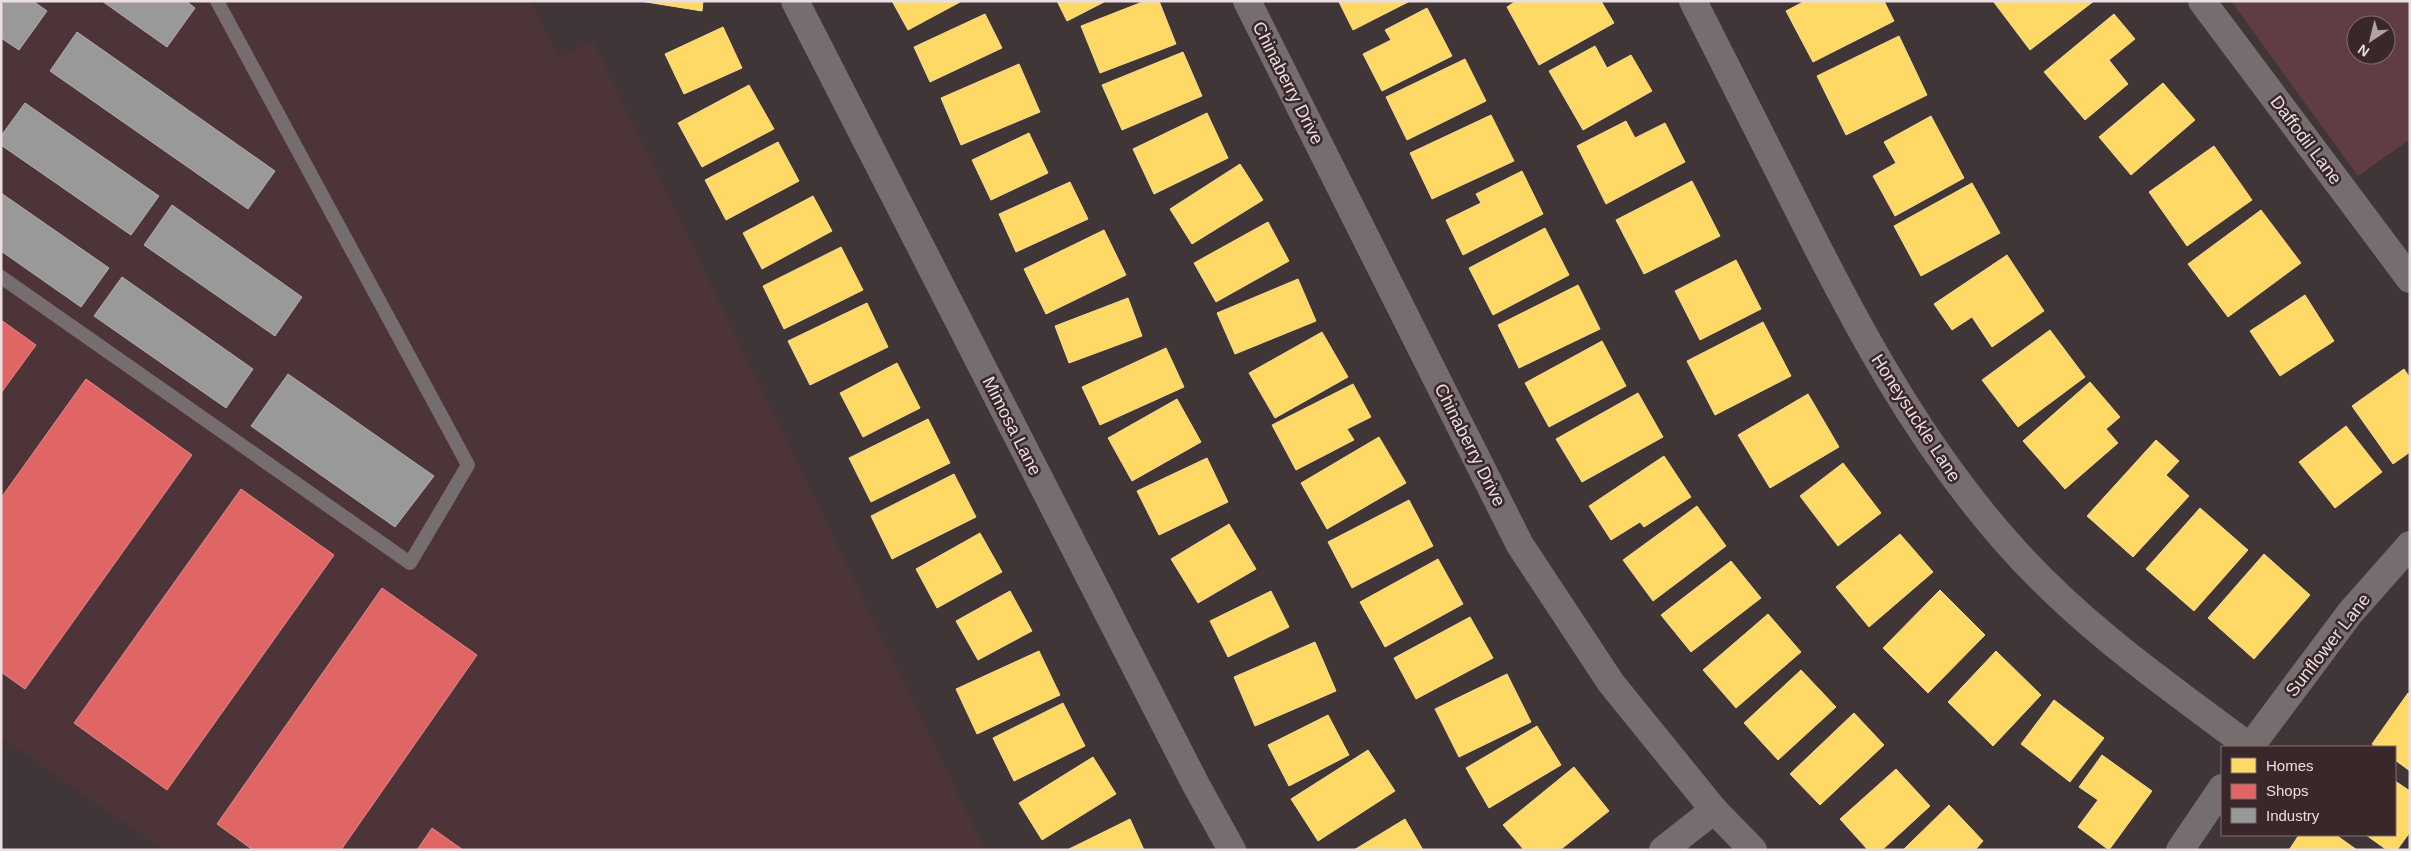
<svg xmlns="http://www.w3.org/2000/svg" width="2411" height="851" viewBox="0 0 2411 851" font-family="Helvetica,sans-serif">
	<rect width="100%" height="100%" fill="#403537"/>
	<path fill="#4c3438" d="M1,1H530L558,57L593,41L985,850H163L1,737Z"/>
	<path fill="#603d43" fill-rule="evenodd" d="M2231,1H2410V139L2358,176ZM2356,25H2386V55H2356Z"/>
	<g fill="#ffd966" stroke="#f9da8b">
		<path d="M640,1H703L702,11Z"/>
		<path d="M892,1H962L908,30Z"/>
		<path d="M1057,1H1106L1067,21Z"/>
		<path d="M1145,1H1159L1176,44L1100,73L1081,26Z"/>
		<path d="M1341,1H1410L1353,30L1339,2Z"/>
		<path d="M1516,1H1601L1614,23L1539,65L1507,7Z"/>
		<path d="M1805,1H1884L1894,21L1813,62L1786,11Z"/>
		<path d="M1993,1H2094L2030,50Z"/>
		<path d="M1427,8L1452,56L1382,91L1363,54L1391,40L1385,30Z"/>
		<path d="M985,14L1002,48L930,82L914,47Z"/>
		<path d="M2114,14L2135,39L2109,60L2128,84L2085,120L2044,72Z"/>
		<path d="M723,27L742,68L684,94L665,54Z"/>
		<path d="M1899,36L1927,95L1846,135L1817,76Z"/>
		<path d="M1595,46L1607,68L1631,55L1652,91L1583,130L1549,71Z"/>
		<path d="M1183,52L1202,96L1122,130L1102,85Z"/>
		<path d="M1465,59L1486,101L1407,140L1386,97Z"/>
		<path d="M1019,64L1040,112L961,145L941,98Z"/>
		<path d="M2163,83L2195,120L2131,175L2099,137Z"/>
		<path d="M749,85L774,129L702,167L678,123Z"/>
		<path d="M1207,113L1228,158L1154,194L1133,149Z"/>
		<path d="M1491,115L1514,161L1432,199L1410,153Z"/>
		<path d="M1931,116L1964,178L1895,216L1873,176L1896,163L1884,142Z"/>
		<path d="M1626,121L1635,138L1665,123L1685,162L1606,204L1577,146Z"/>
		<path d="M1029,133L1048,173L991,200L972,160Z"/>
		<path d="M778,142L799,181L726,220L705,180Z"/>
		<path d="M2214,146L2252,200L2187,246L2149,192Z"/>
		<path d="M1240,164L1263,200L1192,244L1170,209Z"/>
		<path d="M1522,171L1543,214L1463,255L1446,220L1481,203L1476,194Z"/>
		<path d="M1692,181L1720,236L1644,274L1616,220Z"/>
		<path d="M1070,182L1088,219L1016,252L999,214Z"/>
		<path d="M1972,183L2000,233L1921,276L1894,226Z"/>
		<path d="M813,196L832,231L762,269L743,233Z"/>
		<path d="M2261,210L2301,263L2228,317L2188,264Z"/>
		<path d="M1268,222L1289,261L1216,302L1194,263Z"/>
		<path d="M1545,228L1569,275L1493,315L1469,268Z"/>
		<path d="M1104,230L1126,275L1046,314L1024,269Z"/>
		<path d="M841,247L863,290L784,329L763,286Z"/>
		<path d="M2007,255L2044,311L1992,347L1972,317L1952,330L1934,304Z"/>
		<path d="M1736,260L1761,309L1700,340L1675,291Z"/>
		<path d="M1298,279L1316,321L1235,354L1217,313Z"/>
		<path d="M1578,285L1600,329L1519,368L1498,325Z"/>
		<path d="M2305,295L2334,341L2280,376L2250,331Z"/>
		<path d="M1128,298L1142,336L1069,363L1055,326Z"/>
		<path d="M867,303L888,347L810,385L788,341Z"/>
		<path d="M1763,322L1791,376L1715,415L1687,361Z"/>
		<path d="M2050,330L2085,377L2018,427L1982,380Z"/>
		<path d="M1322,332L1348,377L1275,418L1249,373Z"/>
		<path d="M1602,341L1626,386L1549,427L1525,383Z"/>
		<path d="M1166,348L1184,387L1100,425L1082,387Z"/>
		<path d="M897,363L920,408L863,437L840,393Z"/>
		<path d="M2404,369L2410,378V452L2393,464L2352,406Z"/>
		<path d="M2090,382L2120,417L2106,429L2118,443L2065,489L2023,441Z"/>
		<path d="M1353,384L1371,417L1347,429L1354,440L1296,470L1272,425Z"/>
		<path d="M1638,393L1663,437L1582,482L1556,439Z"/>
		<path d="M1808,394L1839,447L1770,488L1738,435Z"/>
		<path d="M1177,399L1201,442L1132,481L1108,438Z"/>
		<path d="M928,419L950,463L871,502L849,458Z"/>
		<path d="M2346,426L2382,472L2335,508L2299,462Z"/>
		<path d="M1379,437L1406,483L1327,529L1301,483Z"/>
		<path d="M2156,440L2179,461L2166,475L2189,496L2133,557L2087,516Z"/>
		<path d="M1664,456L1691,497L1644,527L1640,522L1611,540L1589,506Z"/>
		<path d="M1207,458L1228,502L1159,535L1137,491Z"/>
		<path d="M1843,463L1881,513L1838,546L1800,496Z"/>
		<path d="M954,474L976,517L892,559L871,516Z"/>
		<path d="M1409,500L1433,546L1352,588L1328,542Z"/>
		<path d="M1697,506L1726,546L1653,601L1623,560Z"/>
		<path d="M2200,508L2248,550L2194,611L2146,569Z"/>
		<path d="M1229,524L1256,569L1198,603L1171,559Z"/>
		<path d="M980,533L1002,572L937,608L916,569Z"/>
		<path d="M1900,534L1933,572L1869,627L1836,587Z"/>
		<path d="M2264,554L2310,595L2254,659L2208,618Z"/>
		<path d="M1438,559L1463,604L1385,647L1360,602Z"/>
		<path d="M1731,561L1761,598L1691,652L1661,615Z"/>
		<path d="M1940,590L1985,635L1928,693L1883,648Z"/>
		<path d="M1010,591L1032,631L978,660L956,621Z"/>
		<path d="M1271,591L1289,627L1228,657L1210,621Z"/>
		<path d="M1768,614L1801,652L1736,708L1703,670Z"/>
		<path d="M1470,617L1493,658L1416,699L1394,658Z"/>
		<path d="M1315,642L1336,691L1255,726L1234,677Z"/>
		<path d="M1039,651L1060,695L977,734L956,689Z"/>
		<path d="M1996,651L2041,695L1993,746L1948,702Z"/>
		<path d="M1801,670L1836,707L1778,760L1744,723Z"/>
		<path d="M1507,674L1531,722L1459,757L1435,709Z"/>
		<path d="M2408,693L2410,694V771L2395,760V747H2376L2372,744Z"/>
		<path d="M2054,700L2104,738L2070,782L2021,744Z"/>
		<path d="M1063,703L1085,746L1014,781L993,738Z"/>
		<path d="M1854,713L1884,745L1820,805L1790,774Z"/>
		<path d="M1328,715L1349,755L1289,786L1268,745Z"/>
		<path d="M1537,726L1561,765L1489,808L1466,768Z"/>
		<path d="M1368,750L1395,791L1318,841L1291,799Z"/>
		<path d="M2102,755L2152,791L2109,850L2078,827L2098,800L2079,787Z"/>
		<path d="M1093,757L1116,794L1042,840L1019,803Z"/>
		<path d="M1574,767L1609,811L1560,850H1524L1503,825Z"/>
		<path d="M1896,769L1930,806L1882,850H1868L1840,819Z"/>
		<path d="M2395,781L2410,791V832L2397,850H2387L2366,835H2395Z"/>
		<path d="M1949,805L1983,841L1975,850H1903Z"/>
		<path d="M1130,819L1144,850H1067Z"/>
		<path d="M1405,819L1423,850H1354Z"/>
		<path d="M2299,835H2336L2357,850H2289Z"/>
	</g>
	<g fill="#e06666" stroke="#e38a8b">
		<path d="M1,320L36,345L1,393Z"/>
		<path d="M86,379L192,455L25,689L1,672V498Z"/>
		<path d="M241,489L334,555L167,790L74,723Z"/>
		<path d="M382,588L477,655L341,850H253L217,824Z"/>
		<path d="M432,828L463,850H417Z"/>
	</g>
	<g fill="#999" stroke="#b2aeae">
		<path d="M1,1H33L47,11L19,50L1,38Z"/>
		<path d="M102,1H186L195,8L167,47Z"/>
		<path d="M77,32L275,171L248,209L50,71Z"/>
		<path d="M25,103L159,196L131,235L1,145V136Z"/>
		<path d="M1,193L109,268L81,307L1,251Z"/>
		<path d="M172,205L302,297L275,336L144,245Z"/>
		<path d="M122,277L253,369L226,408L94,316Z"/>
		<path d="M288,374L434,476L395,527L251,426Z"/>
	</g>
	<g fill="none" stroke-linecap="round" stroke-linejoin="round">
		<path stroke="#766d6e" stroke-width="14" d="M1,277L410,563L468,465L217,1"/>
		<g stroke="#766d6e" stroke-width="28">
			<path d="M795,1L1196,785L1232,850"/>
			<path d="M1247,1L1520,545L1611,683L1714,810L1753,850"/>
			<path d="M1693,1C1728,71 1763,140 1798,209C1856,325 1918,441 2004,539C2076,622 2162,682 2250,747L2350,613L2410,545"/>
			<path d="M2202,1L2410,279"/>
			<path d="M1663,850L1714,810"/>
			<path d="M2180,850L2222,788"/>
		</g>
	</g>
	<g text-anchor="middle" dominant-baseline="central" stroke-width="5" stroke-linejoin="round" paint-order="stroke">
		<g font-size="18" fill="#ebdee0" stroke="#39272a">
			<text transform="translate(1288 83) rotate(63)">Chinaberry Drive</text>
			<text transform="translate(2306 140) rotate(53)">Daffodil Lane</text>
			<text transform="translate(1916 418) rotate(57)">Honeysuckle Lane</text>
			<text transform="translate(1012 426) rotate(63)">Mimosa Lane</text>
			<text transform="translate(1470 445) rotate(63)">Chinaberry Drive</text>
			<text transform="translate(2328 645) rotate(-52)">Sunflower Lane</text>
		</g>
	</g>
	<rect width="2411" height="851" fill="none" stroke="#ebdee0" stroke-width="5"/>
	<rect x="2221" y="746" width="175" height="90" fill="#39272a" stroke="#807073"/>
	<rect x="2231" y="758" width="25" height="15" fill="#ffd966" stroke="#807073"/>
	<text x="2266" y="771" font-size="15" fill="#ebdee0">Homes</text>
	<rect x="2231" y="784" width="25" height="15" fill="#e06666" stroke="#807073"/>
	<text x="2266" y="796" font-size="15" fill="#ebdee0">Shops</text>
	<rect x="2231" y="808" width="25" height="15" fill="#999999" stroke="#807073"/>
	<text x="2266" y="821" font-size="15" fill="#ebdee0">Industry</text>
	<g transform="translate(2371 40) rotate(215)"><circle r="24" fill="#39272a" stroke="#807073"/>
	<path d="M0-4L9 19L0 12L-9 19Z" fill="#afa3a5"/>
	<text y="-8" font-size="14" font-weight="bold" text-anchor="middle" fill="#ebdee0">N</text>
	</g>
</svg>
